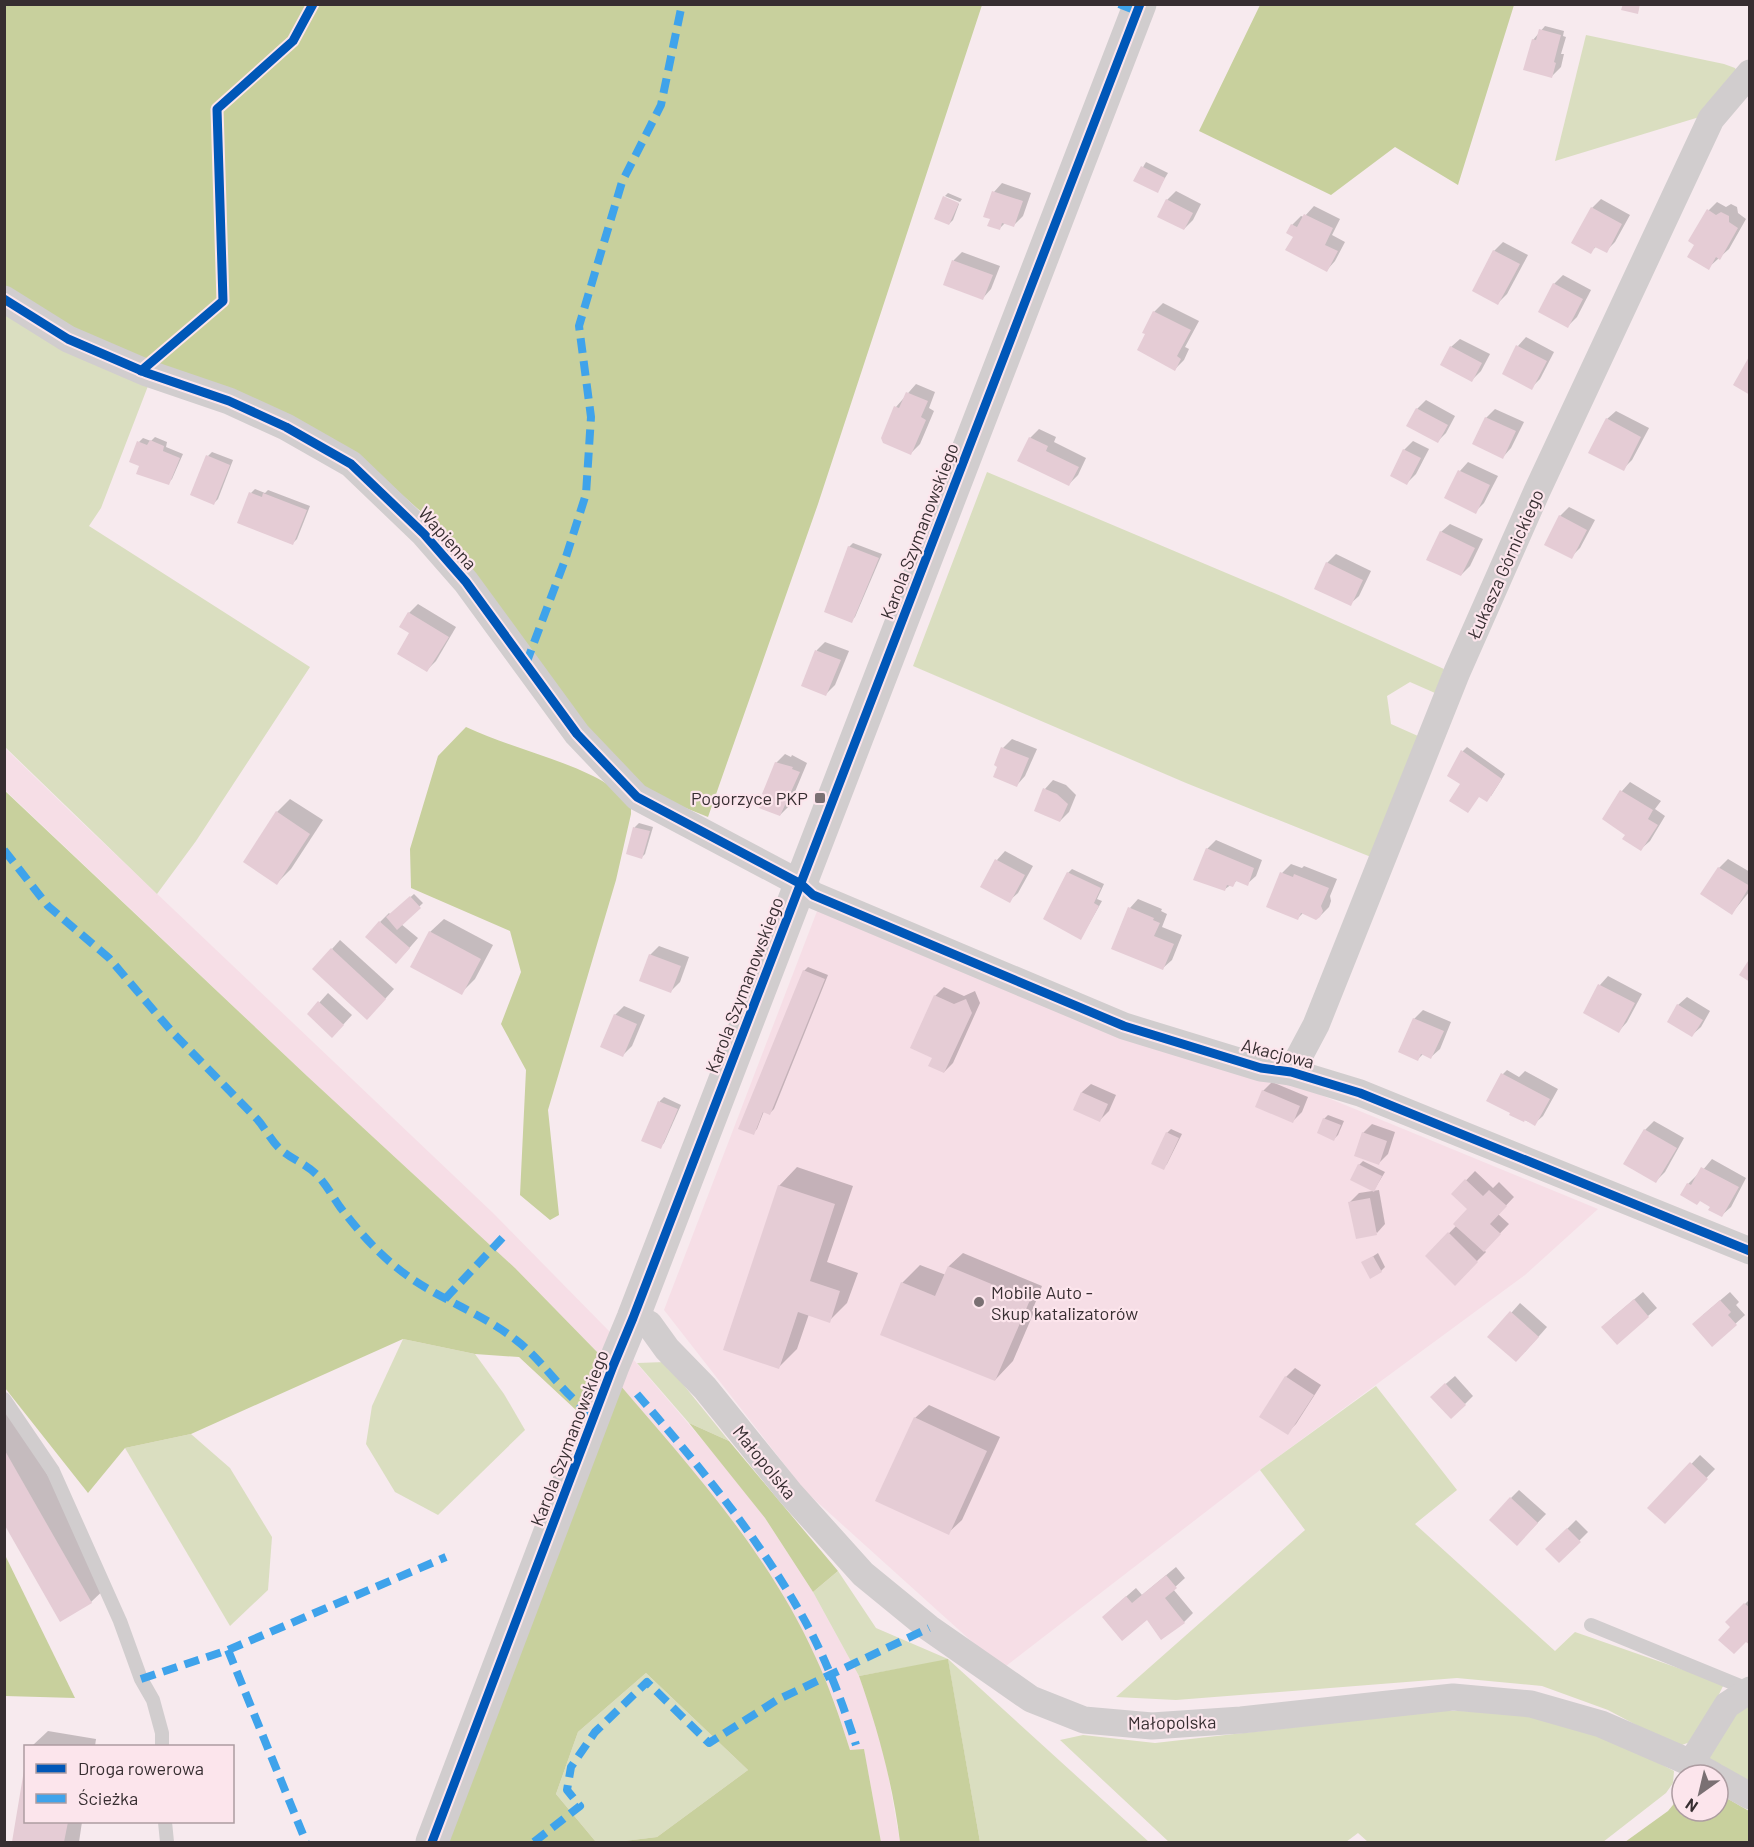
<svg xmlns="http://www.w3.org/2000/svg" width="1754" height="1847" viewBox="0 0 1754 1847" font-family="Barlow,sans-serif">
	<rect width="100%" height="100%" fill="#f7eaee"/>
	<g fill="#f6dee6">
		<path d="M4,747L73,814L493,1213L609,1331L728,1470L765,1518L813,1592L859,1676L875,1721L887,1768L900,1842H881L864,1750H850L835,1704L814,1654L784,1598L743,1534L668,1441L597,1359L599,1354L515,1268L307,1076L5,790Z"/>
		<path d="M819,906L1282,1079L1598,1209L1525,1275L1260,1470L1006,1666L979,1648L805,1491L664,1310Z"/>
	</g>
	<g fill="#dadec0">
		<path d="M1586,35L1724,64L1735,68L1738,73L1706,115L1555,161Z"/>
		<path d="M4,311L148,386L101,508L89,526L310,667L196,841L157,894L5,747Z"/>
		<path d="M987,472L1281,596L1444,669L1435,693L1410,682L1387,696L1391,724L1418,736L1371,857L1186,783L913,666Z"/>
		<path d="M403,1339L475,1354L504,1394L525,1430L438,1515L395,1492L366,1444L372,1406Z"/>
		<path d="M665,1362L729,1441L689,1423L637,1363Z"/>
		<path d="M1376,1386L1457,1490L1415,1524L1555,1651L1575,1632L1724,1684L1703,1727L1693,1741L1679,1746L1672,1744L1608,1710L1542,1686L1457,1678L1176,1700L1116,1697L1305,1530L1260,1470Z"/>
		<path d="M191,1434L230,1468L272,1537L268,1590L230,1626L125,1448Z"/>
		<path d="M838,1571L876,1628L948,1659L1149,1842H980L948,1660L859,1676L813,1592Z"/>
		<path d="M646,1673L748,1770L657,1837L616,1842H596L556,1794L578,1732Z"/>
		<path d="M1749,1703V1787L1708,1760L1724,1723Z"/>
		<path d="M1438,1711C1466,1711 1494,1711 1522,1715C1576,1724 1626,1746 1674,1771L1673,1783L1666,1793L1603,1842H1368L1358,1833L1346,1842H1169L1060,1740L1083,1735L1155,1743Z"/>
	</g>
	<g fill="#c8d09d">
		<path d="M4,5H982L818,504L708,817L641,790L590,739L471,569L436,525L356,454L142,357L67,325L5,287Z"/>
		<path d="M1260,5H1514L1458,185L1395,147L1331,195L1199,131Z"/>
		<path d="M466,727C507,746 552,756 593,776C606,782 619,793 631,802V814L616,880L548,1110L559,1215L550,1220L520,1195L526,1070L501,1024L521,972L510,931L411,888L410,849L438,756Z"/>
		<path d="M4,790L307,1076L515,1268L599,1354L577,1411L519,1357L475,1354L403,1339L191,1434L125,1448L88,1493L5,1388Z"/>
		<path d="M620,1385C692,1469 769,1554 815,1656C829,1686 840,1718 850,1750L864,1749L881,1842H616L657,1837L748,1770L646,1673L578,1732L556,1794L596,1842H445Z"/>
		<path d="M689,1423L729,1441L838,1571L813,1592L765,1518Z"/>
		<path d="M5,1555L75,1698L5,1696Z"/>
		<path d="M948,1659L980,1842H900C893,1785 878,1730 859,1676Z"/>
		<path d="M1718,1793L1749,1811V1842H1625L1668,1811L1682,1794V1811H1718Z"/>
	</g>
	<g fill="#0003">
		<path d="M1545,26L1564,31L1563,36L1566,37L1561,54H1564L1561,67L1552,76L1533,40Z"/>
		<path d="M1146,162L1168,173L1157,191L1135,181Z"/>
		<path d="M1002,183L1031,193L1023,216L1014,225L1005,223L999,229L992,218L994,192Z"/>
		<path d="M1176,191L1201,204L1193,220L1184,229L1167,200Z"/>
		<path d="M948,193L962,199L960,202L945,196Z"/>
		<path d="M944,198L959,204L953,220L949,224Z"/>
		<path d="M1601,199L1630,215L1615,242L1606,251L1597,246L1590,252L1592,208Z"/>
		<path d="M1717,202L1726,207L1731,204L1737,207L1738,213L1746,219L1729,249L1708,268L1709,210Z"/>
		<path d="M1314,206L1340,219L1332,235L1345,242L1335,261L1327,270L1295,236L1288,233L1292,225L1301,216L1304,217Z"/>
		<path d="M1503,242L1528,255L1507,294L1498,303L1494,251Z"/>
		<path d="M962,252L1000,266L991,289L983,298L944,284L954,260Z"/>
		<path d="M1563,275L1591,290L1577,317L1568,326L1554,284Z"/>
		<path d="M1163,303L1199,321L1185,347L1189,349L1184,360L1175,369L1144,332L1154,312Z"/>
		<path d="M1526,337L1554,352L1540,379L1531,388L1518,346Z"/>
		<path d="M1460,339L1490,354L1481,371L1472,380L1451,347Z"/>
		<path d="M916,384L935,392L929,408L934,411L920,444L911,453L896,407Z"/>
		<path d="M1426,400L1455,416L1446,433L1438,441L1417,409Z"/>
		<path d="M1495,409L1524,422L1511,448L1503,457L1486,418Z"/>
		<path d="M1616,411L1649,428L1632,460L1623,469L1607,419Z"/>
		<path d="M1039,429L1056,437L1054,442L1086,458L1078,475L1069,484L1030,438Z"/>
		<path d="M155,437L167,442L166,447L183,454L172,479L168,483L141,465L139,442L143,438L151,441Z"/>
		<path d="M1413,441L1429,449L1416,474L1407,483L1404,450Z"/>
		<path d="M212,452L233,460L218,499L214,503L208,456Z"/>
		<path d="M1468,462L1498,476L1484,503L1475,512L1446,497L1460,471Z"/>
		<path d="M255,489L265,493L268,490L310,506L297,539L293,543L251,493Z"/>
		<path d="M1569,507L1595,520L1580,548L1571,557L1560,516Z"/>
		<path d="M1450,524L1483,539L1470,566L1461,575L1441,532Z"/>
		<path d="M853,543L882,554L855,617L851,621L849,547Z"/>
		<path d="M1336,554L1371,571L1359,596L1350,604L1327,563Z"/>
		<path d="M418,604L456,627L436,661L427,670L411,632L409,613Z"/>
		<path d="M825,642L849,651L835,685L826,694L803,685L817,650Z"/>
		<path d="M1012,739L1037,749L1025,776L1017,785L1003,748Z"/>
		<path d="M1467,747L1505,774L1491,796L1480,795L1462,784L1463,751Z"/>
		<path d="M785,754L791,757L792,755L807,763L789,806L780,815L776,763Z"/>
		<path d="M1053,780L1066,785L1076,795L1069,812L1060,821L1045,789Z"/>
		<path d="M1630,782L1661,801L1655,809L1665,816L1650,841L1641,849L1627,835L1604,819L1622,791Z"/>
		<path d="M290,799L323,820L291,869L277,883V812Z"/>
		<path d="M639,823L653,827L645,854L641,858L627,853L635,827Z"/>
		<path d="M1216,840L1262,860L1256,876L1247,884L1238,880L1225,889L1207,849Z"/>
		<path d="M1005,851L1033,866L1018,893L1009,901L997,860Z"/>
		<path d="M1728,859L1750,872V891L1732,913L1703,894L1719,868Z"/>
		<path d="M1291,864L1302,868L1304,866L1337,879L1330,896L1331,901L1329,907L1320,916L1303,913L1298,918L1282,873Z"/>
		<path d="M1072,869L1104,884L1097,899L1102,901L1081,938L1068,873Z"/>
		<path d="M414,894L423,903L401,924L418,938L405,953L380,922L389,913L391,915Z"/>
		<path d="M1138,899L1162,909L1161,911L1167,914L1162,927L1182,935L1172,960L1163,968L1130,908Z"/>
		<path d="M444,919L493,945L475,979L461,993L430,932Z"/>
		<path d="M340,940L394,989L376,1009L332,949Z"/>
		<path d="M659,946L689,957L680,982L671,991L650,955Z"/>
		<path d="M808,967L828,975L774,1109L770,1113L764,1111L757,1129L753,1133L804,971Z"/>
		<path d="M1608,976L1642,994L1627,1022L1619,1031L1585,1013L1600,985Z"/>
		<path d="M944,987L964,996L975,991L980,1003L953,1063L944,1072L934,1057L935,996Z"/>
		<path d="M328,993L352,1015L341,1027L309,1014Z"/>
		<path d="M1687,997L1710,1011L1701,1027L1692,1035L1678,1005Z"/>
		<path d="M624,1006L645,1015L632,1046L623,1055L615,1015Z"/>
		<path d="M1423,1010L1451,1022L1440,1049L1431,1057L1423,1054L1418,1059L1414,1019Z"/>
		<path d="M1507,1070L1519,1077L1525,1071L1558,1089L1543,1116L1534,1124L1511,1114L1503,1074Z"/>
		<path d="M1272,1082L1308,1097L1302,1112L1293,1121L1263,1091Z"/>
		<path d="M1091,1084L1116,1095L1109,1111L1100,1120L1075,1109L1082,1092Z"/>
		<path d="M664,1097L681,1105L664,1143L660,1147L643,1140L660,1101Z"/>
		<path d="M1328,1115L1344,1121L1338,1135L1334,1139L1324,1119Z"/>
		<path d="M1654,1121L1684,1138L1665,1172L1656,1181L1645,1130Z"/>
		<path d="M1372,1124L1395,1132L1388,1154L1379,1163L1363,1133Z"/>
		<path d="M1171,1129L1182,1134L1167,1164L1163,1168L1153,1163L1167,1133Z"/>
		<path d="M1712,1159L1746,1178L1731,1207L1722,1215L1688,1184L1697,1175L1698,1176Z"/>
		<path d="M1363,1161L1385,1172L1374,1190L1359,1165Z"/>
		<path d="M797,1167L853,1186L827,1262L858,1273L847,1303L829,1321L809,1314L797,1349L779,1367V1186Z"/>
		<path d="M1475,1171L1493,1188L1499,1182L1514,1197L1498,1214L1509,1224L1484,1250L1486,1252L1455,1283L1427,1256L1457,1225L1469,1209L1453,1194Z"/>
		<path d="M1379,1190L1385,1224L1377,1233L1350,1202L1359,1193Z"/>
		<path d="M963,1253L1042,1286L1032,1311L1034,1312L1013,1361L995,1380L902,1283L920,1265L946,1275L949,1266Z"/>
		<path d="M1378,1253L1385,1267L1381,1271L1363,1263Z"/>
		<path d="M1643,1292L1657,1308L1648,1316L1612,1318Z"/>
		<path d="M1730,1292L1739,1302L1736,1305L1745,1315L1712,1345L1703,1315Z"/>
		<path d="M1520,1303L1547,1327L1525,1352L1490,1337Z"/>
		<path d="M1295,1368L1321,1385L1296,1424L1287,1433L1286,1377Z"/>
		<path d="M1455,1376L1473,1396L1465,1404L1441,1388Z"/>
		<path d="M4,1399L110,1584L91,1602L4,1521Z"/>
		<path d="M929,1405L1000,1437L962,1520L948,1533L915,1418Z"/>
		<path d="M1700,1455L1715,1469L1664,1522L1649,1508Z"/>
		<path d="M1519,1490L1546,1514L1526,1535L1511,1498Z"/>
		<path d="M1576,1520L1588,1532L1559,1561L1547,1549Z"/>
		<path d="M1176,1567L1185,1578L1173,1589L1193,1613L1184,1622L1147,1618L1113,1608L1136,1588L1142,1595Z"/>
		<path d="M1750,1599V1643L1727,1622Z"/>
		<path d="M48,1731L96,1739L95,1746H32Z"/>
		<path d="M26,1772V1822H82L79,1842H14Z"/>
	</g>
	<g fill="#e5ccd5">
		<path d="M1623,4H1640L1638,14L1621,10Z"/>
		<path d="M1539,29L1561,35L1554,62L1556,63L1552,78L1523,70L1532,39L1536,40Z"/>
		<path d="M1141,166L1165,178L1158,193L1133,181Z"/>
		<path d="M992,191L1023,201L1014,227L1002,223L1000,230L987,226L990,219L983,217Z"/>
		<path d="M943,196L959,203L949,225L934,219Z"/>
		<path d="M1166,199L1193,213L1184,230L1157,217Z"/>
		<path d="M1591,207L1622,224L1607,253L1595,247L1591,254L1571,243Z"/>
		<path d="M1707,209L1716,215L1721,212L1729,216V222L1738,228L1720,260L1716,257L1709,270L1687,257L1694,245L1688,241Z"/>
		<path d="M1304,214L1333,228L1325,245L1338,251L1327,272L1285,250L1293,237L1286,233L1291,224L1297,227Z"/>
		<path d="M1493,250L1520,264L1498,305L1472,291Z"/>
		<path d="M952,260L993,275L983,300L943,285Z"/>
		<path d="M1553,283L1583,299L1568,328L1538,312Z"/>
		<path d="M1153,311L1191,330L1177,356L1181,359L1175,371L1137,350L1145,334L1142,333Z"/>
		<path d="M1516,345L1547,361L1532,390L1502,374Z"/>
		<path d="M1450,346L1482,363L1472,382L1440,365Z"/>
		<path d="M1750,355V395L1733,385Z"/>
		<path d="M906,392L928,401L921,417L926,420L911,455L883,443L881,438L894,406L899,408Z"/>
		<path d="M1416,408L1448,425L1438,443L1406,426Z"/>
		<path d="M1485,417L1516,431L1503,459L1472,444Z"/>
		<path d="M1606,418L1641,437L1624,471L1588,453Z"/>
		<path d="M1029,437L1048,446L1046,451L1079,467L1069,486L1017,461Z"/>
		<path d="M150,440L164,446L163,451L180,458L169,485L136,474L139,466L129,462L137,441L147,445Z"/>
		<path d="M1403,449L1421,458L1407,485L1390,476Z"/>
		<path d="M206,455L230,465L214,505L190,495Z"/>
		<path d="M1458,470L1490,485L1476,514L1444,498Z"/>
		<path d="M249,492L262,497L263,493L307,510L293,545L237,523Z"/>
		<path d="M1559,515L1587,530L1572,559L1544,545Z"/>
		<path d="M1440,531L1475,548L1461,576L1426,560Z"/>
		<path d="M848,546L879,558L852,623L824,612Z"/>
		<path d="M1326,562L1363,580L1351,606L1314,589Z"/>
		<path d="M408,612L449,637L427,672L397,654L409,633L399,627Z"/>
		<path d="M815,650L841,660L826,696L801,686Z"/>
		<path d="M1001,747L1029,758L1017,787L993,777L997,767L994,765Z"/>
		<path d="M1461,750L1502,779L1487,802L1479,797L1468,813L1449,801L1460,784L1447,776Z"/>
		<path d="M775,762L793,767L792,769L800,772L780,816L759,808L764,795L762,794Z"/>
		<path d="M1043,788L1057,794L1068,804L1060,822L1034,811Z"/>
		<path d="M1620,790L1653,810L1648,819L1658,825L1641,851L1622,839L1625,835L1602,819Z"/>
		<path d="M276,811L310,834L277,885L243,862Z"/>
		<path d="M633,827L650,831L642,859L626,854Z"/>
		<path d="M1206,848L1254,868L1248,886L1236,881L1233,887L1227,885L1225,891L1193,880Z"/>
		<path d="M995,859L1025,875L1010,903L980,887Z"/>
		<path d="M1718,867L1750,886L1732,915L1700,894Z"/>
		<path d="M1067,872L1101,888L1094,903L1099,906L1081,940L1043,919Z"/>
		<path d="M1280,872L1293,877L1294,874L1329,888L1321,906L1323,911L1320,917L1316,920L1301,913L1298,920L1266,907Z"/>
		<path d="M410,896L421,908L397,930L386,917Z"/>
		<path d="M1128,907L1154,918L1153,920L1160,923L1154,936L1174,944L1163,970L1111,949Z"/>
		<path d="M379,921L410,948L396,964L365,937Z"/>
		<path d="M429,931L481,959L462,995L410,967Z"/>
		<path d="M331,948L386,999L367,1020L312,969Z"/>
		<path d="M649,954L681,966L671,993L639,981Z"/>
		<path d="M1750,958V982L1739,975Z"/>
		<path d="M803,970L825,979L770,1115L763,1112L754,1135L738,1129Z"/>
		<path d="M1598,984L1635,1003L1619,1033L1583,1013Z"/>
		<path d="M934,995L954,1004L966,999L972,1013L944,1073L928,1066L932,1058L910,1048Z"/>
		<path d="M318,1001L344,1025L332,1038L307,1014Z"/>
		<path d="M1677,1004L1703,1020L1692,1037L1667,1022Z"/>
		<path d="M614,1014L637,1024L623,1057L600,1047Z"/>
		<path d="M1413,1018L1444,1031L1431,1059L1421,1054L1418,1061L1398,1052Z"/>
		<path d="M1501,1073L1550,1099L1535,1126L1525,1120L1524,1122L1509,1115L1510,1113L1486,1101Z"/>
		<path d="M1262,1090L1300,1106L1293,1123L1255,1107Z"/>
		<path d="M1081,1092L1108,1104L1100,1122L1073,1110Z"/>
		<path d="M658,1101L678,1109L661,1149L641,1141Z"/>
		<path d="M1323,1118L1341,1125L1334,1141L1317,1133Z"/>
		<path d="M1644,1129L1677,1148L1656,1183L1623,1164Z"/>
		<path d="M1166,1132L1179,1138L1164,1170L1151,1164Z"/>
		<path d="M1362,1132L1387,1141L1379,1165L1354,1156Z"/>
		<path d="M1358,1164L1382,1176L1374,1192L1350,1180Z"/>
		<path d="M1701,1167L1739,1187L1722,1217L1708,1210L1710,1207L1700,1201L1697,1205L1680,1195L1687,1183L1691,1185Z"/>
		<path d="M1465,1179L1483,1196L1489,1190L1507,1206L1490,1224L1501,1234L1484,1252L1453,1224L1467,1209L1451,1194Z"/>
		<path d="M778,1185L835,1204L810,1281L840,1291L830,1323L798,1312L779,1369L723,1350Z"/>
		<path d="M1370,1198L1377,1235L1356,1239L1348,1202Z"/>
		<path d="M1448,1232L1478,1262L1455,1286L1425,1256Z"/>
		<path d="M1373,1256L1382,1272L1370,1279L1361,1262Z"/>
		<path d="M948,1266L1030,1300L995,1381L880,1335L901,1282L935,1296Z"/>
		<path d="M1634,1299L1649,1317L1617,1345L1601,1327Z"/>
		<path d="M1720,1300L1731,1312L1728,1315L1737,1325L1712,1347L1692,1324Z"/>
		<path d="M1510,1311L1539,1337L1516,1362L1487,1337Z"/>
		<path d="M1285,1376L1314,1395L1288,1435L1259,1417Z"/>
		<path d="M1445,1383L1466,1405L1451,1419L1430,1397Z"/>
		<path d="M914,1417L987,1451L949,1535L875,1501Z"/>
		<path d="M4,1449L92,1603L60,1622L4,1524Z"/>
		<path d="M1690,1462L1708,1479L1665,1524L1647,1508Z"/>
		<path d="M1510,1497L1538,1523L1517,1546L1489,1520Z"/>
		<path d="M1567,1528L1581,1542L1559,1563L1545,1549Z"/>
		<path d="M1166,1575L1177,1588L1165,1598L1185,1623L1161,1640L1147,1620L1122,1641L1102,1617L1126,1596L1132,1603Z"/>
		<path d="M1744,1603L1750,1608V1645L1746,1642L1734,1654L1718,1640L1730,1627L1725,1622Z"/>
		<path d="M24,1770L26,1822H68L64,1842H12Z"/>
	</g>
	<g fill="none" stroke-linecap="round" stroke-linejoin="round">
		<g stroke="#d1cdce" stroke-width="14">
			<path d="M4,1399L53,1471L120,1621L141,1679L153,1700L162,1733V1746"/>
			<path d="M1591,1625L1750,1690"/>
			<path d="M165,1822L167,1842"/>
		</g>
		<g stroke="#d1cdce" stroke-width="27">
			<path d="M4,299L68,339L147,373L229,401L286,427L351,464L424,534L466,582L577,734L637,797L801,884L813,895L1124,1026L1261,1068L1291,1072L1360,1093L1750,1251"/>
			<path d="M1291,1072L1316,1025L1457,672L1537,491L1711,119L1750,73"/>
			<path d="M633,1318L649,1324L667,1349L705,1388L790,1493L863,1574L929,1628L1031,1699L1084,1720L1152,1726L1241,1720L1453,1697L1531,1704L1601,1724L1691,1763L1713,1775"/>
			<path d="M1691,1763L1727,1705L1750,1690"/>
			<path d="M1718,1778L1750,1796"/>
		</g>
		<path stroke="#d1cdce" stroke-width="33" d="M432,1842L613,1366L633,1318L1140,4"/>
		<g stroke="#3fa3eb" stroke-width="8" stroke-dasharray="15 8" stroke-linecap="butt">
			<path d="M1119,4L1137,11"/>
			<path d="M526,664L565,560L586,494L591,417L579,326L622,182L661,105L682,4"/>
			<path d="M4,850L48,906L109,958L173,1033L257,1119C267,1130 272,1144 285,1153C296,1161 309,1166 319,1177C327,1186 333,1197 340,1207C356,1228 375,1250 396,1267C432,1297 479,1311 516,1340C545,1362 563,1396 594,1415"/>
			<path d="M445,1299L506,1234"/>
			<path d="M637,1394C702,1469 766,1546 812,1634C830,1670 844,1707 856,1745"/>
			<path d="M228,1650L306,1842"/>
			<path d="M141,1679L228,1650L446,1557"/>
			<path d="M534,1842L580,1806L567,1790L571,1767L595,1732L647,1682L709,1743L777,1700L929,1628"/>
		</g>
		<g stroke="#fce5ec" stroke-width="13">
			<g id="cycleway">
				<path d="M4,299L68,339L147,373L229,401L286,427L351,464L424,534L466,582L577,734L637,797L801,884L813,895L1124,1026L1261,1068L1291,1072L1360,1093L1750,1251"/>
				<path d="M141,371L223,301L217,109L293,41L313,4"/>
				<path d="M432,1842L613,1366L633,1318L1140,4"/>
			</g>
		</g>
		<use href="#cycleway" stroke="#0057b8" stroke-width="9"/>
	</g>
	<g fill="#7a7073" stroke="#fce5ec" stroke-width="2">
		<rect x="814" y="792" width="12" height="12" rx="3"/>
		<circle cx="979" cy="1302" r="6"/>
	</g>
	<g text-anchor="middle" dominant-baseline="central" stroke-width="4.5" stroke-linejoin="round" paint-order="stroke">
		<g font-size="18" fill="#372e31" stroke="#fce5ec">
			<text transform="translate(919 531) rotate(-69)">Karola Szymanowskiego</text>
			<text transform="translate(448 538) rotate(48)">Wapienna</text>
			<text transform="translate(1505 564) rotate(-66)">Łukasza Górnickiego</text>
			<text transform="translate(744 985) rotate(-69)">Karola Szymanowskiego</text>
			<text transform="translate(1278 1053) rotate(14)">Akacjowa</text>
			<text transform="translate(569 1438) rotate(-69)">Karola Szymanowskiego</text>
			<text transform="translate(765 1462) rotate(51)">Małopolska</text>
			<text transform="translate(1172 1722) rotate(-1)">Małopolska</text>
		</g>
		<g font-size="18" fill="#372e31" stroke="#fce5ec" text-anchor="end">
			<text x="808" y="798">Pogorzyce PKP</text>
			<text x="991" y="1292" text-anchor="start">Mobile Auto -<tspan x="991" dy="21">Skup katalizatorów</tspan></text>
		</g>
	</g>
	<rect width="1754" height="1847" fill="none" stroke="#372e31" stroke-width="12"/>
	<rect x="24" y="1745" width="210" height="78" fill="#fce5ec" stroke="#ad9ca1" stroke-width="1.5"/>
	<rect x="36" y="1764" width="30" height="9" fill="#0057b8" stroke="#ad9ca1" stroke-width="1.5"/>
	<text x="78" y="1775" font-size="18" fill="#372e31">Droga rowerowa</text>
	<rect x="36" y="1794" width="30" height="9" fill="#3fa3eb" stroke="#ad9ca1" stroke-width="1.5"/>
	<text x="78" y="1805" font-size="18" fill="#372e31">Ścieżka</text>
	<g transform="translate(1700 1793) rotate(214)"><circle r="28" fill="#fce5ec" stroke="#ad9ca1" stroke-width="1.5"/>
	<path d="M0-4.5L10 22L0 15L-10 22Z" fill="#7a7073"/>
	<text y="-9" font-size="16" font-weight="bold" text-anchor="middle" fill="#372e31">N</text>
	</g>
</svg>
